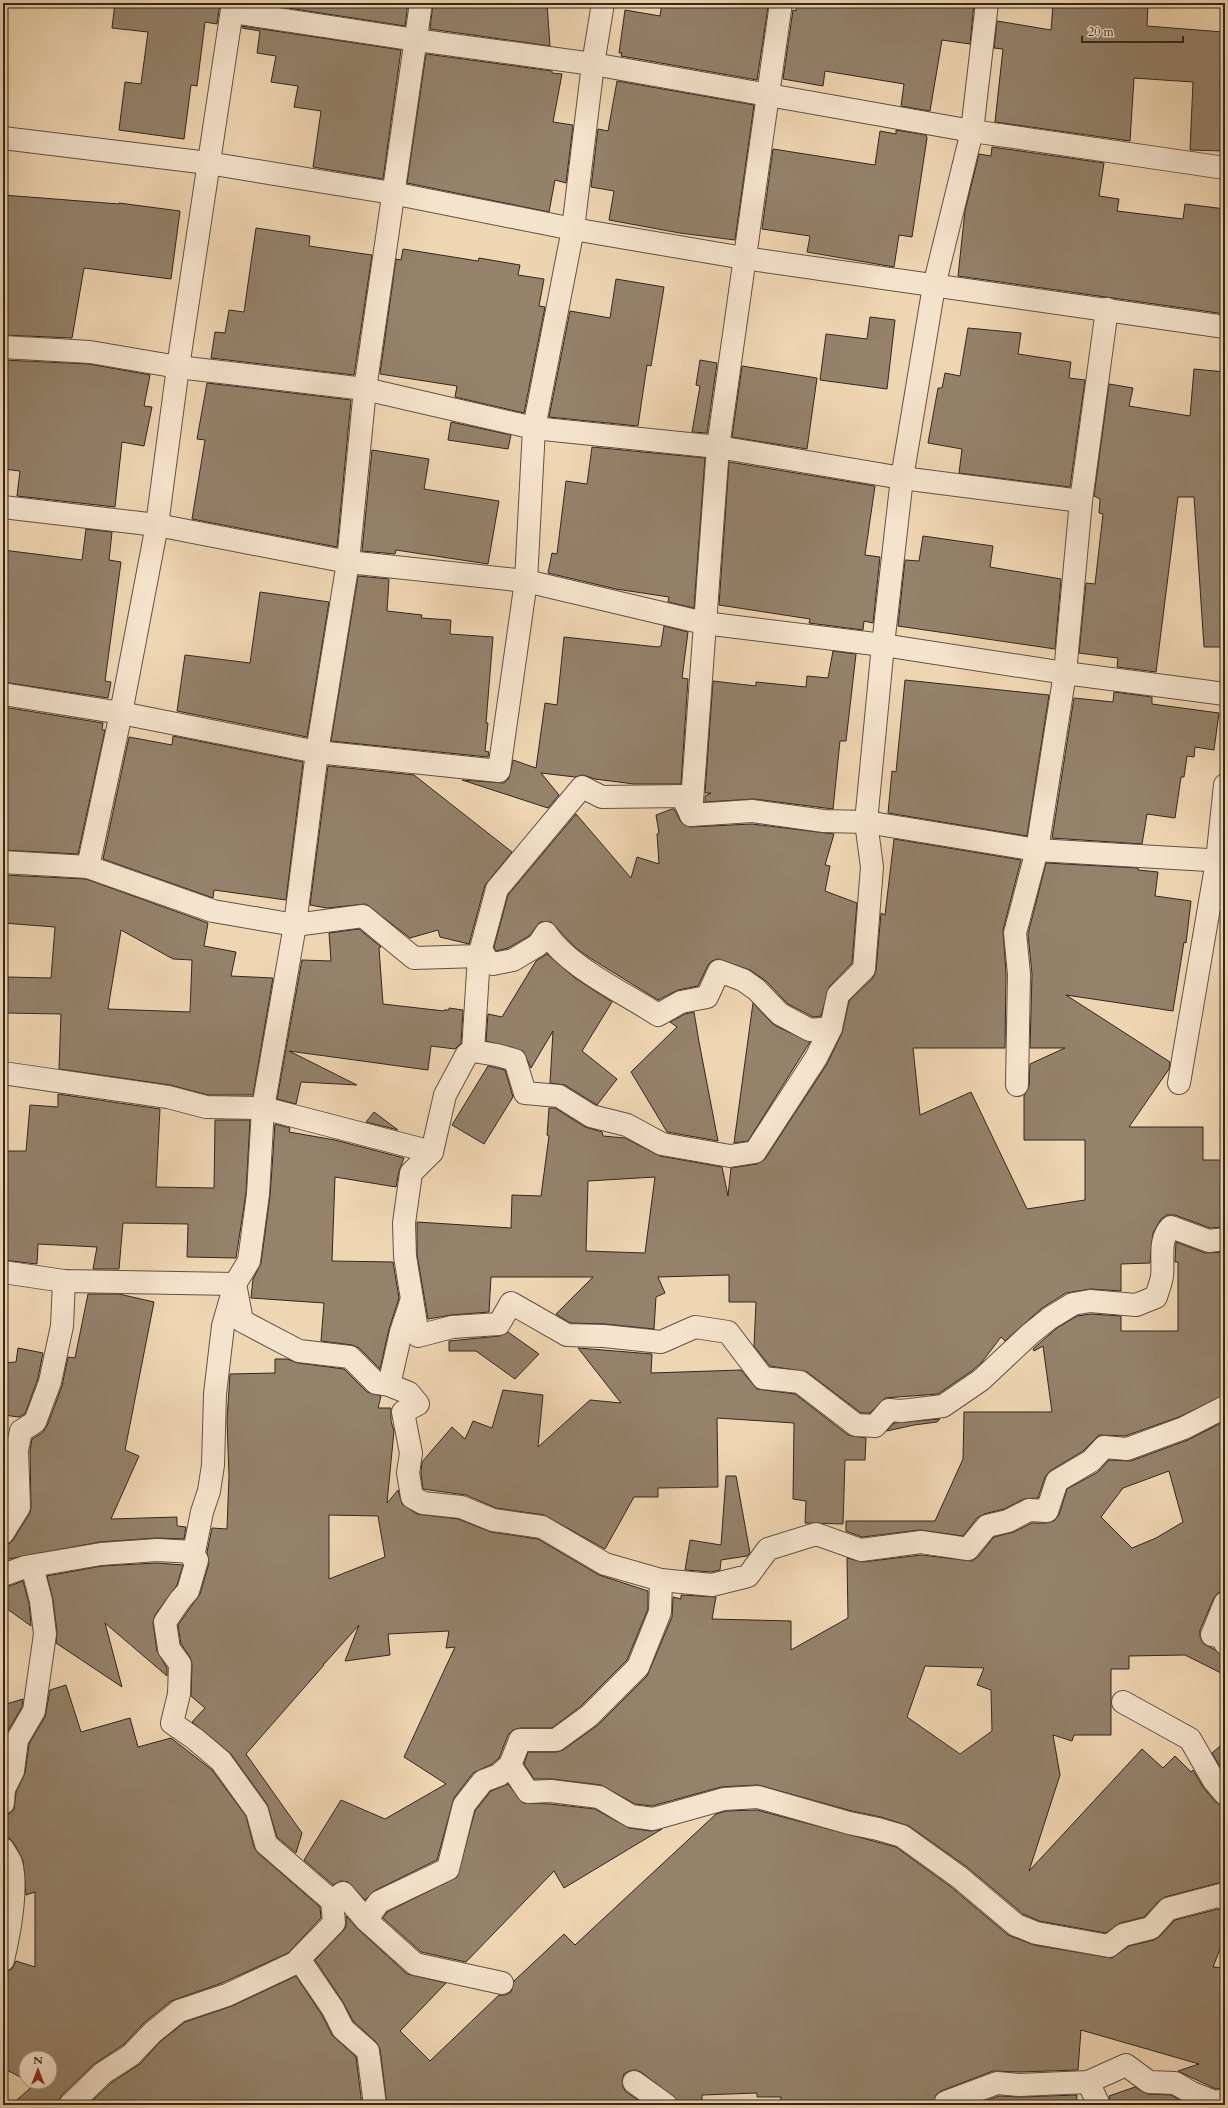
<svg xmlns="http://www.w3.org/2000/svg" width="1228" height="2108" viewBox="0 0 1228 2108" font-family="Cardo,serif">
	<rect width="100%" height="100%" fill="#efd6b2"/>
	<filter id="stains"><feTurbulence type="fractalNoise" baseFrequency=".005" numOctaves="4"/><feColorMatrix values="0 0 0 0 .2 0 0 0 0 .09 0 0 0 0 .02 0 0 0 .5 -.17"/></filter>
	<radialGradient id="worn" r=".72"><stop offset=".6" stop-color="#630" stop-opacity="0"/><stop offset="1" stop-color="#630" stop-opacity=".3"/></radialGradient>
	<g fill="#94826b" stroke="#32261f" fill-rule="evenodd">
		<path d="M115,3H220L217,24L205,22L197,86L191,85L184,139L119,130L125,82L141,84L148,32L112,28Z"/>
		<path d="M256,3H408L405,26Z"/>
		<path d="M433,3H547L550,46L430,29Z"/>
		<path d="M662,3H744L768,7L757,80L621,56L622,53H619L625,10L660,16Z"/>
		<path d="M797,3H974L970,44L942,40L930,111L901,106L904,84L825,71L823,86L783,79L793,10L796,11Z"/>
		<path d="M1081,3H1148L1147,26L1223,32L1220,85L1225,86V151L1190,150L1193,82L1134,78L1130,141L995,122L1003,49L994,48L997,21L1051,30L1053,5L1080,6Z"/>
		<path d="M242,26L401,50L383,179L313,167L321,111L294,107L298,86L271,82L276,56L257,53L260,31L242,28Z"/>
		<path d="M426,54L552,71V73L562,74L553,122L573,125L566,183L555,180L549,212L407,183Z"/>
		<path d="M617,81L754,105L735,240L680,233L609,220L614,191L591,187L598,129L608,131Z"/>
		<path d="M896,130L926,135L927,138L912,237L899,235L894,267L807,252L810,236L762,229L773,149L875,165L880,131L896,134Z"/>
		<path d="M992,147L1104,163L1099,196L1119,199L1117,211L1183,219L1185,204L1225,209V314L958,276L965,211L979,154L991,156Z"/>
		<path d="M3,195L119,204V203L180,211L171,279L84,268L72,338L3,335Z"/>
		<path d="M256,228L310,236L309,246L372,255L354,375L211,358L215,332L225,333L229,310L244,312Z"/>
		<path d="M403,249L478,261L479,258L520,265L518,275L544,279L539,306L545,307L524,413L455,397L457,386L380,374L396,259L401,260Z"/>
		<path d="M616,279L664,287L651,366L647,365L638,426L549,417L570,311L610,318Z"/>
		<path d="M870,317L895,320L887,389L820,380L826,334L867,339Z"/>
		<path d="M968,328L1021,333L1018,354L1071,362L1069,378L1085,380L1070,487L959,473L962,449L928,443L938,388H942L945,373L960,376Z"/>
		<path d="M3,360L89,364L150,375L144,406L152,407L144,446L122,442L115,507L17,496L20,471L3,469Z"/>
		<path d="M700,360L717,363L707,433L692,432L700,386L696,385Z"/>
		<path d="M742,366L817,378L807,449L732,437Z"/>
		<path d="M1194,369L1225,372V647H1204L1194,497H1178L1156,672L1117,667L1118,658L1079,653L1086,583L1095,584L1103,514L1099,513L1100,499L1094,496L1109,384L1133,388L1129,406L1190,416Z"/>
		<path d="M207,383L351,400L337,547L192,519L205,440L197,439Z"/>
		<path d="M451,422L511,435L508,449L448,440Z"/>
		<path d="M592,447L705,458L694,608L668,602L669,597L616,589L548,573L552,553L557,554L566,481L587,484Z"/>
		<path d="M372,450L429,459L424,489L499,501L488,564L396,550L395,554L362,551Z"/>
		<path d="M729,462L875,486L865,555L880,557L873,623L864,621L863,630L809,623L810,619L719,605Z"/>
		<path d="M86,529L112,532L109,560L121,562L105,681L111,682L108,698L3,682V550L82,560Z"/>
		<path d="M923,536L993,546L990,567L1061,579L1055,649L898,626L905,560L919,561Z"/>
		<path d="M358,576L389,579L387,611L422,615L421,618L451,620L450,634L493,637L486,723H488L485,751L489,752L488,757L331,741Z"/>
		<path d="M260,592L329,602L307,737L177,711L185,655L250,663Z"/>
		<path d="M664,626L688,632L682,678L688,679L681,784H634L595,779L583,775L575,777L541,773L559,795L548,808L462,780L504,783L509,778L513,760L536,768L545,703L557,705L564,637L658,647L661,646Z"/>
		<path d="M833,651L856,654L846,741H840L833,809L754,799L705,802V796L711,793H705L713,681L756,686V682L806,687L807,676L828,678Z"/>
		<path d="M905,680L1049,695L1027,836L888,813L892,771L896,772Z"/>
		<path d="M1114,692L1152,697V704L1219,713L1214,750L1195,747L1194,757L1187,756L1184,777H1181L1175,818L1147,814L1142,844L1052,838L1074,698L1113,702Z"/>
		<path d="M3,707L103,723L102,730H105L78,854L3,850Z"/>
		<path d="M173,736L303,762L286,900L214,890L213,898L103,859L129,737L172,745Z"/>
		<path d="M328,766L414,775L512,852L485,885L469,944L440,937L438,930L410,938L366,904L327,908L310,905Z"/>
		<path d="M672,809H674L681,822L690,827L752,824L834,834L825,865L830,866L825,891L857,903L852,963L829,987L821,1016L813,1017L788,1004L766,981L750,970L718,959L712,961L708,965L698,986L678,990L658,1000L590,958L576,948L551,922H540L529,936L508,948L496,951L494,947L508,895L576,814L631,878L637,857L659,864L657,834L659,833L656,815Z"/>
		<path d="M894,839L1021,860L1003,930L1006,974L1005,1048H913L920,1115L971,1092L1027,1209L1085,1200V1140H1024V1096L1029,1086L1030,1064L1065,1048H1030L1032,974L1028,934L1046,863L1138,868V870L1158,872L1155,896L1191,901L1186,943L1184,942L1173,1011L1066,995L1170,1062L1169,1069L1129,1127H1203V1160H1225V1227L1210,1228L1175,1215H1167L1161,1219L1153,1233L1150,1263L1121,1264V1291L1091,1289L1066,1293L1042,1308L1005,1341L1001,1337L982,1362L973,1370L938,1394L885,1398L870,1413H861L807,1372L770,1366L754,1346L756,1302H729V1275L658,1277L665,1293L656,1297L654,1329L605,1324L570,1323L556,1314L593,1277H491L489,1312L451,1315L428,1319L417,1255V1222L511,1228L512,1195L541,1196L549,1136L547,1135L549,1108H555L585,1127L602,1132L603,1136L625,1138L660,1156L722,1167L728,1196L731,1168L757,1164L765,1159L827,1064L842,1033L849,1001L873,978L876,970L881,913L885,915ZM655,1177L645,1253L586,1251L588,1181Z"/>
		<path d="M3,875L86,879L208,923L204,946L236,952L231,976L273,978L253,1095H208L170,1085L59,1069L61,1014L7,1013L8,977L51,978L55,927L3,923ZM121,930L173,959L192,960L190,1012L108,1009Z"/>
		<path d="M359,929L381,947L379,948L383,1004L444,1011V1010H449V1008L463,1010L461,1043L455,1049L431,1046L428,1070L289,1051L357,1085L301,1082L296,1104L277,1099L302,960L331,961L329,933Z"/>
		<path d="M547,954L575,978L612,1002L582,1051L617,1079L597,1105L565,1085L550,1083L553,1031L531,1068L523,1051L486,1041L488,1014L502,1017L536,961Z"/>
		<path d="M753,1003L774,1025L810,1042L748,1141L734,1143Z"/>
		<path d="M694,1012L699,1042L718,1141L667,1132L631,1072L677,1027L670,1022L685,1014Z"/>
		<path d="M488,1066L505,1070L513,1097L484,1144L452,1125Z"/>
		<path d="M58,1094L160,1109L156,1187L214,1188L215,1120H250L246,1193L236,1258L187,1257L188,1224L123,1223L119,1269H93L97,1247L38,1244L37,1264L3,1260L6,1193H3V1151H26L30,1105L58,1107Z"/>
		<path d="M374,1112L398,1130L366,1122Z"/>
		<path d="M275,1124L290,1128L289,1132L335,1140L404,1158L399,1171L396,1187L335,1177L332,1261L393,1262L399,1298L389,1329L380,1369L359,1348L352,1345L321,1341L324,1303L251,1298L253,1279L261,1263L270,1196Z"/>
		<path d="M1176,1242L1205,1253L1225,1252V1395L1179,1417L1125,1436L1099,1435L1083,1451L1050,1471L1045,1477L1038,1498L1024,1499L1004,1509L984,1514L977,1518L963,1536L920,1530L862,1537L846,1531V1521H935L963,1459L964,1412H1052L1043,1346L1034,1351L1033,1349L1057,1328L1077,1316L1091,1314L1121,1316V1331H1178V1262H1175Z"/>
		<path d="M88,1294H119L154,1302L125,1450L139,1456L111,1519L177,1517V1526L186,1527L184,1539L156,1538L100,1542L3,1560V1545L9,1544L13,1540L30,1513L31,1507L30,1451L32,1439L42,1433L47,1426L62,1386L68,1357L75,1358Z"/>
		<path d="M508,1332L539,1354L515,1379L476,1351H449V1341L500,1336Z"/>
		<path d="M18,1348L43,1353L38,1378L25,1414L19,1417L3,1415V1363L16,1362Z"/>
		<path d="M578,1348L652,1354L651,1373L741,1370L757,1389L795,1394L848,1435L866,1438L865,1460H845L843,1524L805,1523L806,1501L793,1499L794,1423L717,1418L718,1487L658,1488V1497H634L605,1549L544,1515L496,1508L466,1495L423,1489L421,1473L422,1462L452,1427L465,1439L473,1421L492,1428L503,1390L543,1395L538,1447L590,1400L621,1403Z"/>
		<path d="M275,1359H287L298,1363L344,1369L367,1392L381,1396L378,1408H391V1421L394,1431L387,1503L398,1490L402,1504L417,1514L458,1519L491,1532L538,1539L599,1575L648,1591V1609L627,1660L581,1706L552,1728H520L513,1730L508,1735L499,1758L492,1764L473,1773L454,1798L437,1860L374,1891L365,1900L348,1882L341,1881L333,1885L304,1860L341,1800L385,1819L446,1784L404,1757L455,1647L446,1648L449,1631L388,1634L390,1655L345,1661L359,1625L325,1663L323,1664L324,1665L246,1754L302,1833L296,1853L277,1837L267,1804L231,1754L192,1722L205,1708L191,1696L192,1664L190,1657L181,1644L178,1625L200,1594L209,1563L207,1552L212,1528L227,1529L229,1476L227,1420L230,1374L275,1373ZM329,1515L378,1516L385,1557L329,1579Z"/>
		<path d="M940,1419L937,1422L914,1425L887,1431L894,1423Z"/>
		<path d="M1225,1421V1591L1218,1593L1214,1598L1200,1630V1637L1204,1644L1225,1655V1675L1185,1655L1129,1656V1669H1111V1735H1074L1072,1741L1053,1735L1060,1775L1029,1871L1142,1749L1163,1768L1175,1756L1191,1772L1193,1770L1203,1787L1215,1802L1225,1806V1883H1218L1165,1897L1159,1901L1144,1917L1120,1923L1106,1933L1039,1921L1023,1914L967,1867L909,1826L881,1817L852,1811L758,1785L721,1787L652,1806L635,1804L601,1785L552,1779H534L524,1764L528,1752H556L563,1750L598,1725L647,1676L672,1617L673,1597L681,1599V1595L716,1597L712,1619L791,1621V1650L848,1618L847,1558L863,1562L921,1555L972,1561L978,1557L994,1537L1014,1532L1032,1523H1046L1054,1521L1059,1515L1067,1489L1098,1472L1109,1460L1131,1461L1188,1440ZM1169,1471L1183,1522L1156,1538L1132,1548L1101,1517L1123,1488ZM925,1666L984,1668L977,1685L991,1690L992,1731L960,1754L907,1717Z"/>
		<path d="M726,1476H736L750,1553L747,1556L721,1560L720,1570L711,1572L685,1570L690,1540L721,1545Z"/>
		<path d="M157,1563L183,1565L177,1585L155,1615L153,1623L157,1651L167,1668V1676L105,1623L122,1687L56,1643L57,1632L53,1600L47,1576L102,1566Z"/>
		<path d="M23,1581L29,1603L31,1626L3,1606V1586H10Z"/>
		<path d="M66,1685L81,1732L130,1718L138,1747L171,1738L212,1770L246,1816L254,1847L258,1853L320,1907L321,1918L288,1953L222,1983L171,2001L145,2022L123,2045L94,2064L61,2096L58,2105H11L35,2084L30,2082H50V2058H26V2080L3,2068L5,1972L12,1969L16,1961L35,1967V1892L26,1895L23,1861L14,1843L9,1838L3,1837V1815L9,1814L14,1810L16,1792L25,1773L29,1744L45,1717L50,1690Z"/>
		<path d="M23,1699L22,1707L6,1734L3,1751V1705Z"/>
		<path d="M1225,1742V1775L1212,1753Z"/>
		<path d="M508,1784L523,1803L550,1804L595,1809L629,1828L651,1831L662,1829L564,1888L554,1871L466,1962L421,1952L383,1918L387,1912L457,1877L475,1811L491,1791Z"/>
		<path d="M757,1810L896,1847L951,1887L1008,1935L1034,1945L1112,1958L1129,1946L1154,1940L1160,1936L1175,1920L1218,1909L1225,1911V1936L1213,1967L1225,1968V2088L1216,2089L1178,2071L1199,2064L1081,2030L1078,2070L1019,2072L993,2071L941,2091L936,2095L934,2105H780L781,2097H757V2093L702,2095V2105H690L677,2100L641,2072L635,2070L629,2071L624,2074L622,2081L623,2087L626,2092L638,2100L635,2105H387L380,2049L376,2042L353,2021L343,2002L315,1960L343,1931L346,1927V1916L358,1929L407,1974L446,1983L400,2031L430,2061L499,1995H505L511,1992L514,1981L564,1934L575,1945L716,1814L726,1811Z"/>
		<path d="M296,1976L322,2015L332,2035L356,2057L362,2105H88L111,2083L140,2064L161,2041L185,2022L232,2006Z"/>
		<path d="M1135,2087L1148,2094L1171,2095L1188,2105H1111L1109,2096Z"/>
		<path d="M1077,2095L1076,2105H974L999,2096L1020,2097Z"/>
	</g>
	<g fill="none" stroke-linecap="round" stroke-linejoin="round">
		<g stroke="#615244" stroke-width="24">
			<g id="minor">
				<path d="M232,12L416,40L593,64L972,131L1225,168"/>
				<path d="M3,138L208,163L392,193L573,229L744,258L1225,327"/>
				<path d="M3,347L90,352L178,367L365,389L534,428L718,447L902,478L1081,501"/>
				<path d="M3,507L157,525L348,562L526,581L704,623L883,645L1065,673L1225,694"/>
				<path d="M3,694L121,713L317,752L499,771L526,581L534,428L573,229L593,64L603,3"/>
				<path d="M691,815L718,447L781,3"/>
				<path d="M691,815L752,811L824,821L866,822L1037,850L1225,861"/>
				<path d="M3,862L88,867L121,713L157,525L178,367L233,3"/>
				<path d="M88,867L213,911L295,925L363,916L414,958L479,956L483,953L488,961L493,964L513,960L538,945L546,933C569,968 623,992 658,1015L681,1002L707,997L719,971L743,980L757,990L780,1014L810,1030L831,1028"/>
				<path d="M473,1051L497,1055L515,1060L525,1093L559,1096L591,1116L627,1125L662,1144L730,1156L755,1152L816,1058L831,1028L838,995L864,969L872,867L866,822L883,645L902,478L934,286L972,131L987,3"/>
				<path d="M3,1073L168,1097L206,1107L263,1108L432,1152L411,1173L404,1223L405,1256L418,1336L452,1327L499,1324L511,1303L567,1335L604,1336L661,1342L695,1327L728,1332L763,1378L800,1382L856,1425L875,1426L889,1410L901,1411L943,1406L981,1380L1030,1334L1050,1318L1073,1304L1090,1301L1136,1305L1156,1297C1158,1290 1161,1283 1162,1276C1164,1260 1158,1240 1171,1227L1209,1241L1225,1239"/>
				<path d="M1179,1083L1217,861L1225,785"/>
				<path d="M1017,1085L1019,974L1015,933L1037,850L1065,673L1081,501L1107,309"/>
				<path d="M432,1152L445,1095L467,1054L473,1051L479,956L497,889L582,787L602,797L682,796L691,815"/>
				<path d="M3,1272L64,1281L235,1284"/>
				<path d="M236,1289L242,1321L299,1351L350,1357L376,1383L389,1385L409,1393L418,1404L403,1412L411,1453L408,1473L412,1497L423,1503L461,1507L493,1520L542,1527L605,1564L661,1580L712,1585L748,1576L768,1549L816,1534L861,1550L921,1542L968,1549L987,1526L1008,1521L1029,1510L1047,1511L1057,1481L1091,1461L1104,1447L1127,1449L1184,1428L1225,1407"/>
				<path d="M389,1385L401,1332L411,1302"/>
				<path d="M3,1533L19,1507L17,1450L21,1431L35,1422L50,1382L62,1326L64,1281"/>
				<path d="M194,1552L202,1512L209,1491L213,1465L215,1394L223,1326L235,1284L249,1261L258,1194L263,1108L295,925L317,752L348,562L365,389L421,3"/>
				<path d="M3,1572L6,1574L25,1567L101,1554L157,1550L194,1552L192,1557L197,1560L188,1591L180,1600L165,1622L169,1649L180,1664L179,1694L172,1723L195,1739L221,1761L257,1811L266,1844L332,1901L343,1893L366,1920L415,1964L502,1983"/>
				<path d="M1225,1603L1212,1635L1223,1637L1225,1643"/>
				<path d="M1123,1702L1190,1739L1214,1781L1225,1794"/>
				<path d="M510,1765L528,1792L551,1791L599,1797L631,1816L653,1819L724,1799L758,1797L849,1823L878,1829L902,1836L959,1877L1016,1925L1036,1933L1109,1946L1123,1935L1151,1928L1168,1909L1221,1895L1225,1899"/>
				<path d="M3,1803L4,1789L13,1771L17,1740L34,1711L45,1634L41,1601L32,1566"/>
				<path d="M3,1849C5,1853 9,1858 11,1863C18,1888 9,1935 3,1960"/>
				<path d="M332,1901L334,1923L299,1959L333,2009L343,2029L368,2051L375,2105"/>
				<path d="M366,1920L379,1902L448,1869L464,1805L483,1781L499,1775L510,1765L520,1740H556L589,1716L638,1667L660,1612L661,1580"/>
				<path d="M634,2082L666,2105"/>
				<path d="M1088,2082L1099,2105"/>
				<path d="M70,2105L103,2073L131,2055L153,2032L179,2011L227,1995L295,1963L299,1959"/>
				<path d="M946,2105V2102L997,2083L1019,2085L1088,2082L1126,2065L1149,2082L1175,2083L1192,2093L1215,2102L1225,2100"/>
			</g>
		</g>
		<use href="#minor" stroke="#f5e4cd" stroke-width="22"/>
	</g>
	<rect width="1228" height="2108" fill="none" stroke="#efd6b2" stroke-width="16"/>
	<rect x="4" y="4" width="1220" height="2100" fill="none" stroke="#32261f" stroke-width="2"/>
	<rect x="8" y="8" width="1212" height="2092" fill="none" stroke="#32261f"/>
	<g transform="translate(38 2070)"><circle r="19" fill="#f5e4cd" stroke="#a79887"/>
	<path d="M0-3L7 15L0 10L-7 15Z" fill="#8f2418"/>
	<text y="-6" font-size="11" font-weight="bold" text-anchor="middle" fill="#32261f">N</text>
	</g>
	<path d="M1082 36v6h101v-6" fill="none" stroke="#32261f" stroke-width="2"/>
	<text x="1088" y="36" font-size="12" fill="#32261f" stroke="#f5e4cd" stroke-width="3" paint-order="stroke">20 m</text>
	<rect width="100%" height="100%" filter="url(#stains)"/>
	<rect width="100%" height="100%" fill="url(#worn)"/>
</svg>
